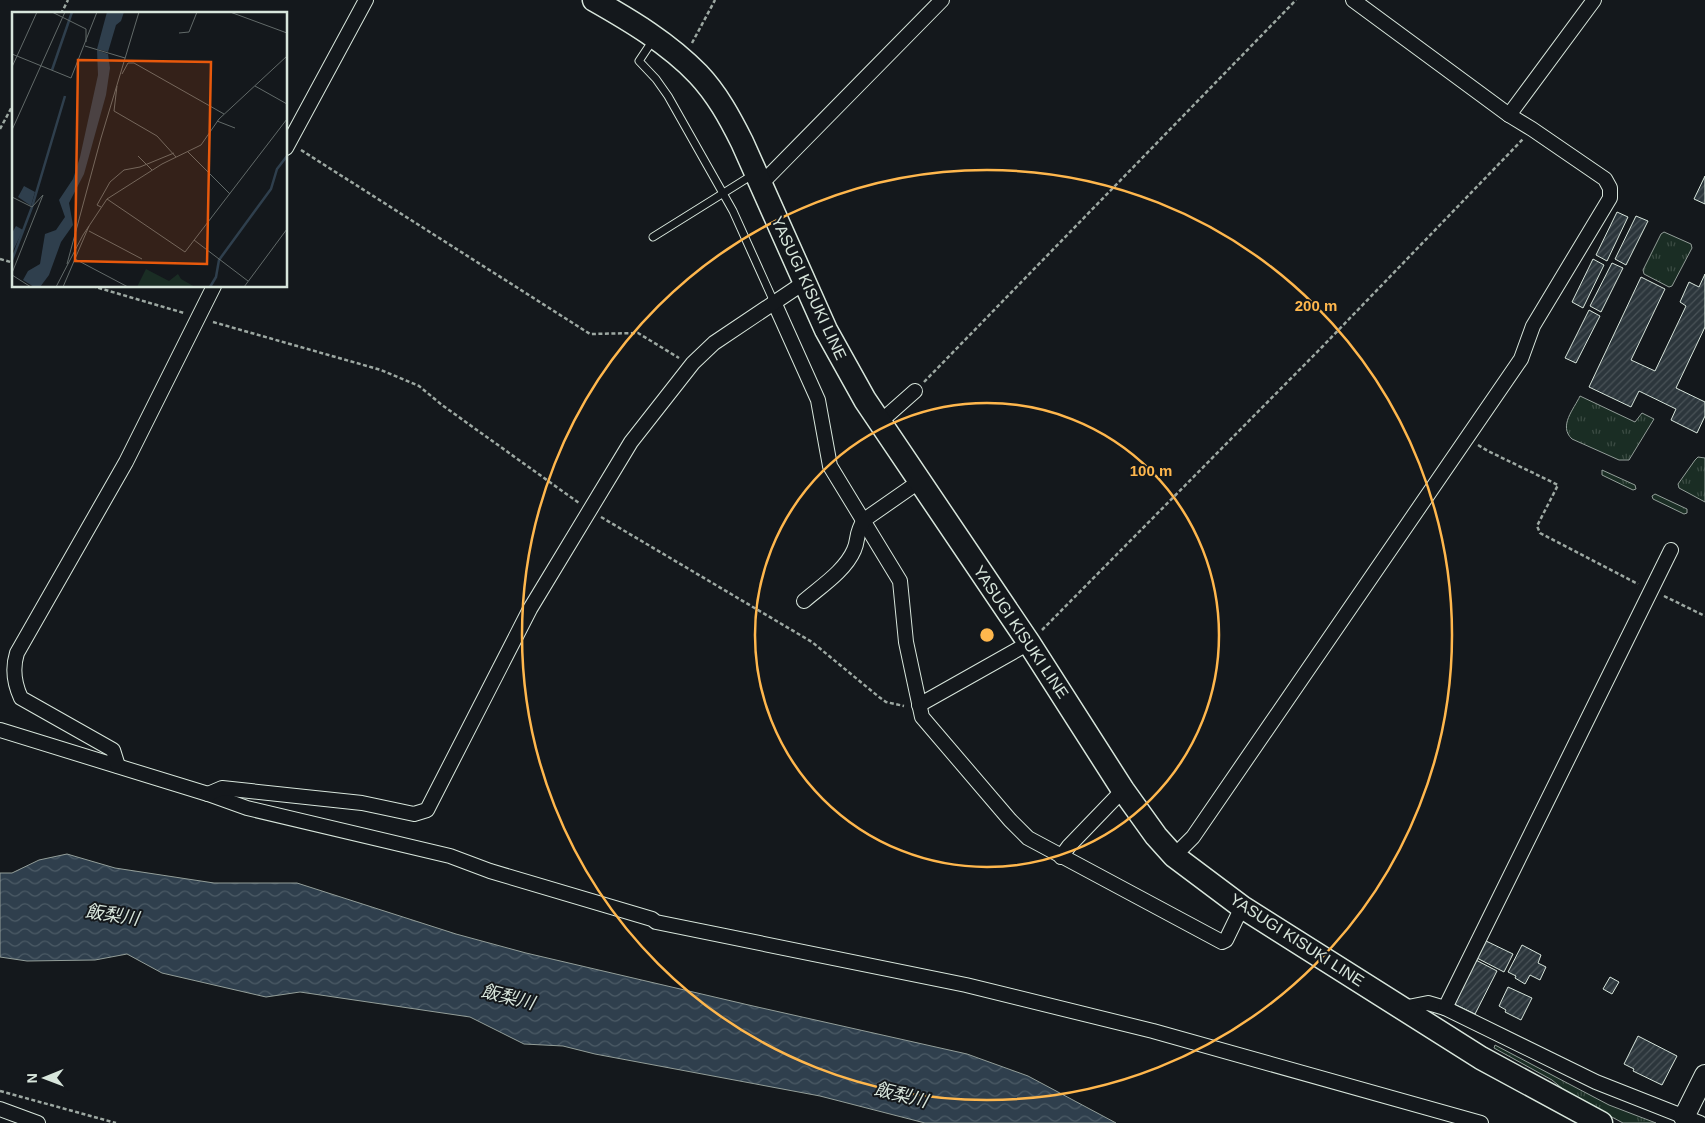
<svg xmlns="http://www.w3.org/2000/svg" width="1705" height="1123" viewBox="0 0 1705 1123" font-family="Helvetica,'Noto Sans JP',sans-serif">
	<defs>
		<pattern id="grass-tufts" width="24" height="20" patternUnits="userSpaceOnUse" patternTransform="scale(1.25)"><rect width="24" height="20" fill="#1a2d24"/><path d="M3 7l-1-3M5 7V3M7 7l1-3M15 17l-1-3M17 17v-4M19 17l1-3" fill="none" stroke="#3b4b43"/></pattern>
		<pattern id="water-waves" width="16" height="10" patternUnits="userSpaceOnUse" patternTransform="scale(1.25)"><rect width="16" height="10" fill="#2f3f4d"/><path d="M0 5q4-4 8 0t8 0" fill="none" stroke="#4c5b66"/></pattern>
		<pattern id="building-hatch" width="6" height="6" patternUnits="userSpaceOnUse" patternTransform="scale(1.25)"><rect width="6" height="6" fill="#2c363c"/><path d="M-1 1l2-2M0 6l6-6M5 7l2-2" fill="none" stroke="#4a5358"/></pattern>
	</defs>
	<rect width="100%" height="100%" fill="#14181c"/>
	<g fill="url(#grass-tufts)" stroke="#939e99">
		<path d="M1664,232L1691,244L1692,248L1672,286L1669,287L1644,274L1643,270L1661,234Z"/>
		<path d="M1580,396L1635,422L1642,413L1654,419L1629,460H1619L1572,439C1558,426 1574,409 1580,396Z"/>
		<path d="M1698,457L1705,458V502L1679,488L1678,484L1695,460Z"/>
		<path d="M1602,470L1635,485L1636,489L1633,490L1602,475Z"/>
		<path d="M1655,494L1687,509V513L1684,514L1653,499L1652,496Z"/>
		<path d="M1495,1045L1609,1105L1656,1123H1623L1569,1094L1552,1080L1494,1048Z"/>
	</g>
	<path fill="url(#water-waves)" stroke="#939e99" d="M67,854L115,868L214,883H297L456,934L526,953L753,1006L967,1054L1028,1076L1116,1123H925L820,1096L595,1054L563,1046L524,1044L470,1017L300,992L266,997L162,973L127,954L95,960L27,961L0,957V873H12L39,860Z"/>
	<g fill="url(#building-hatch)" stroke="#d8e6dc">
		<path d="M1705,176V204L1694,199Z"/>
		<path d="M1617,212L1628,217L1607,261L1596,255Z"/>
		<path d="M1636,216L1648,221L1626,265L1615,259Z"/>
		<path d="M1593,259L1604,265L1583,308L1572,302Z"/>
		<path d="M1612,263L1623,268L1601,312L1590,306Z"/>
		<path d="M1705,274V327L1676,388L1705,402V416L1697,433L1671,420L1676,409L1639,391L1631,407L1589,387L1641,277L1665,289L1631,360L1655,371L1686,306L1680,302L1689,282L1699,287Z"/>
		<path d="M1589,310L1600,316L1576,363L1565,358Z"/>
		<path d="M1484,940L1513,954L1504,972L1475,957Z"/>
		<path d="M1522,945L1541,955L1538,963L1546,967L1540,980L1530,975L1525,984L1515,978L1516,976L1508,972Z"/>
		<path d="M1474,959L1497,971L1475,1014L1452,1003Z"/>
		<path d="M1610,977L1619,982L1612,994L1603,989Z"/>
		<path d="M1508,987L1532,998L1521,1020L1505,1012L1506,1010L1499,1006Z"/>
		<path d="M1638,1036L1677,1056L1662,1085L1633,1071L1634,1069L1624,1064Z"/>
	</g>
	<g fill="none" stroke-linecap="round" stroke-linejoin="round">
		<g stroke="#d8e6dc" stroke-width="9">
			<g id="lane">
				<path d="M653,40L639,61L656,79L668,96L733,211L774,302"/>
				<path d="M653,237L754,174"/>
			</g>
		</g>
		<g stroke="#d8e6dc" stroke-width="16">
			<g id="street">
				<path d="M1509,115L1594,0"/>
				<path d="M286,148L366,0"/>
				<path d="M761,184L942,0"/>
				<path d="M774,302L818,400L830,466L900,581L906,642L922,717L1010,820L1028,838L1222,942L1226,940L1242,907"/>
				<path d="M880,422L915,391"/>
				<path d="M804,601C820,587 845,571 854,550C859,539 855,534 864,520L920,481"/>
				<path d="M919,705L1029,643"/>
				<path d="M0,730L208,794L247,808L450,856L490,871L652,919L656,922L966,985L1153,1031L1481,1123"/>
				<path d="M118,766L113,750L21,698C14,683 12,669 17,653L126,462L214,286"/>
				<path d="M208,794L222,788L362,803L414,814L427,810L530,609L631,442L693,363L714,343L805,282"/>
				<path d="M1174,856L1193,837L1521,359L1533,326L1610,198V188L1605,179L1532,129L1509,115L1353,0"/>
				<path d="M1061,857L1069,846L1123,790"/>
				<path d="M1403,1008L1428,1003L1445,1008L1596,1082L1700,1123"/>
				<path d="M1445,1008L1671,550"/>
				<path d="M0,1109L38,1123"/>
			</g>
		</g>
		<g stroke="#d8e6dc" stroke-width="22">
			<path id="secondary" d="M1684,1117L1705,1075"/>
		</g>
		<g stroke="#d8e6dc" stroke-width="25">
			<path id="primary" d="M594,0C631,21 668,43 698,74C717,94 730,118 742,142L826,330L865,400L1029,643L1123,790L1156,836L1174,856L1242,907L1481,1058L1601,1123"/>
		</g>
		<g stroke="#9da8a2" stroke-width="2.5" stroke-dasharray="4 2.5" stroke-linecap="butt">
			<path d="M61,14L68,0"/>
			<path d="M692,43L715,0"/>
			<path d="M0,129L14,103"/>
			<path d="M301,150L590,334L638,333L679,358"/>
			<path d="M0,259L14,263"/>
			<path d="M92,286L184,313"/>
			<path d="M213,322L381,370L419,386L442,405L579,503"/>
			<path d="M924,382L1296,0"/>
			<path d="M1478,445L1488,451L1558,485L1537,526L1540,533L1638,584"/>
			<path d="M601,517L812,642L879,697L886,702L904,706"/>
			<path d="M1664,596L1705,616"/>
			<path d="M1042,630L1322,347L1523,139"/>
			<path d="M0,1091L116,1123"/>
		</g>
		<use href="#lane" stroke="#14181c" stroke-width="7"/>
		<use href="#street" stroke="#14181c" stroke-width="14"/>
		<use href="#secondary" stroke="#14181c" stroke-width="20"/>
		<use href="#primary" stroke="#14181c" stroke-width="22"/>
	</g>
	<g fill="none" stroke="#ffb74d" stroke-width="2.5">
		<circle cx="987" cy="635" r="232"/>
		<circle cx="987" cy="635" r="465"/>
	</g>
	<g text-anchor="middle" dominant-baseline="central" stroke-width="4" stroke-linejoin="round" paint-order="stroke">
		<g font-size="16" fill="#d8e6dc" stroke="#14181c">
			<text transform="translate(809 288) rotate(65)">YASUGI KISUKI LINE</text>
			<text transform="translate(1021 632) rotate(56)">YASUGI KISUKI LINE</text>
			<text transform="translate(1297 940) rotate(33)">YASUGI KISUKI LINE</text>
		</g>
		<g font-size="18" font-style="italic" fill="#d8e6dc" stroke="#14181c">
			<text transform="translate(112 915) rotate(9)">飯梨川</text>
			<text transform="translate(508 997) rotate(14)">飯梨川</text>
			<text transform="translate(901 1095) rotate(14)">飯梨川</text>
		</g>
	</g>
	<g transform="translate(12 12)">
		<rect width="275" height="275" fill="#14181c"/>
		<path d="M134,257L157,269L166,262L169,267L183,275H125Z" fill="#1a2d24"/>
		<path d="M95,0H112L109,9L104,13L96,40L85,37ZM85,38L96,42L98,56L94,83L72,162L57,191L61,213L49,230L37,263L28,275H22L11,268L16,259L28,252L33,222L44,218L53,205L47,188L61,167L68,145L86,63ZM12,174L23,180L19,194L6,185ZM4,214L11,218L0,241V221Z" fill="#2f3f4d"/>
		<path fill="none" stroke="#2f3f4d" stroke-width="2.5" d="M40,58L60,0M0,248L20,195L53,84M198,275L204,265L207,248L259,177L265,157L275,144"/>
		<path fill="none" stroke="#626a69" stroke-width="1" d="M40,0L74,17V30M218,0L275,21M167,21L177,20L185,0M73,34L113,46M0,42L59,66L85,0M0,55L25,0M110,62L116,51H122L212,102M105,74L102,99L145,124L164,145M243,74L275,92M205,109L223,116M0,118L53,0M176,140L218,182M126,144L140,158M0,185L20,195L31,183L0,261M95,187L173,240L275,107M89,195L85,193L98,170L112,158L128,155L162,141M77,219L130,247M182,228L236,269M63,247L116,275M55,252L89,126L127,0M0,263L19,275M44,275L71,223L95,187L150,152L189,133L207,107L275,44M51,275L77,214M232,275L275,217"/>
		<path fill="#e8590c" fill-opacity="0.15" stroke="#e8590c" stroke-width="2.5" d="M66,48L199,50L195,252L63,249Z"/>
		<rect width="275" height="275" fill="none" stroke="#d8e6dc" stroke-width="2.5"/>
	</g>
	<circle cx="987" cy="635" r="8" fill="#ffb74d" stroke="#14181c" stroke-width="2.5"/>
	<g font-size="15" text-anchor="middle" font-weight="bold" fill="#ffb74d" stroke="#14181c" stroke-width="4" stroke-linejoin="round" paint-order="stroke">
		<text x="1316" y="311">200 m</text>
		<text x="1151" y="476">100 m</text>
	</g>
	<g transform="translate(45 1078) rotate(269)" stroke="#14181c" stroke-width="4" paint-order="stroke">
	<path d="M0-4L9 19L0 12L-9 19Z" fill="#d8e6dc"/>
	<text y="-8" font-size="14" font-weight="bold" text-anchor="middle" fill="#d8e6dc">N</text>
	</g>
</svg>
